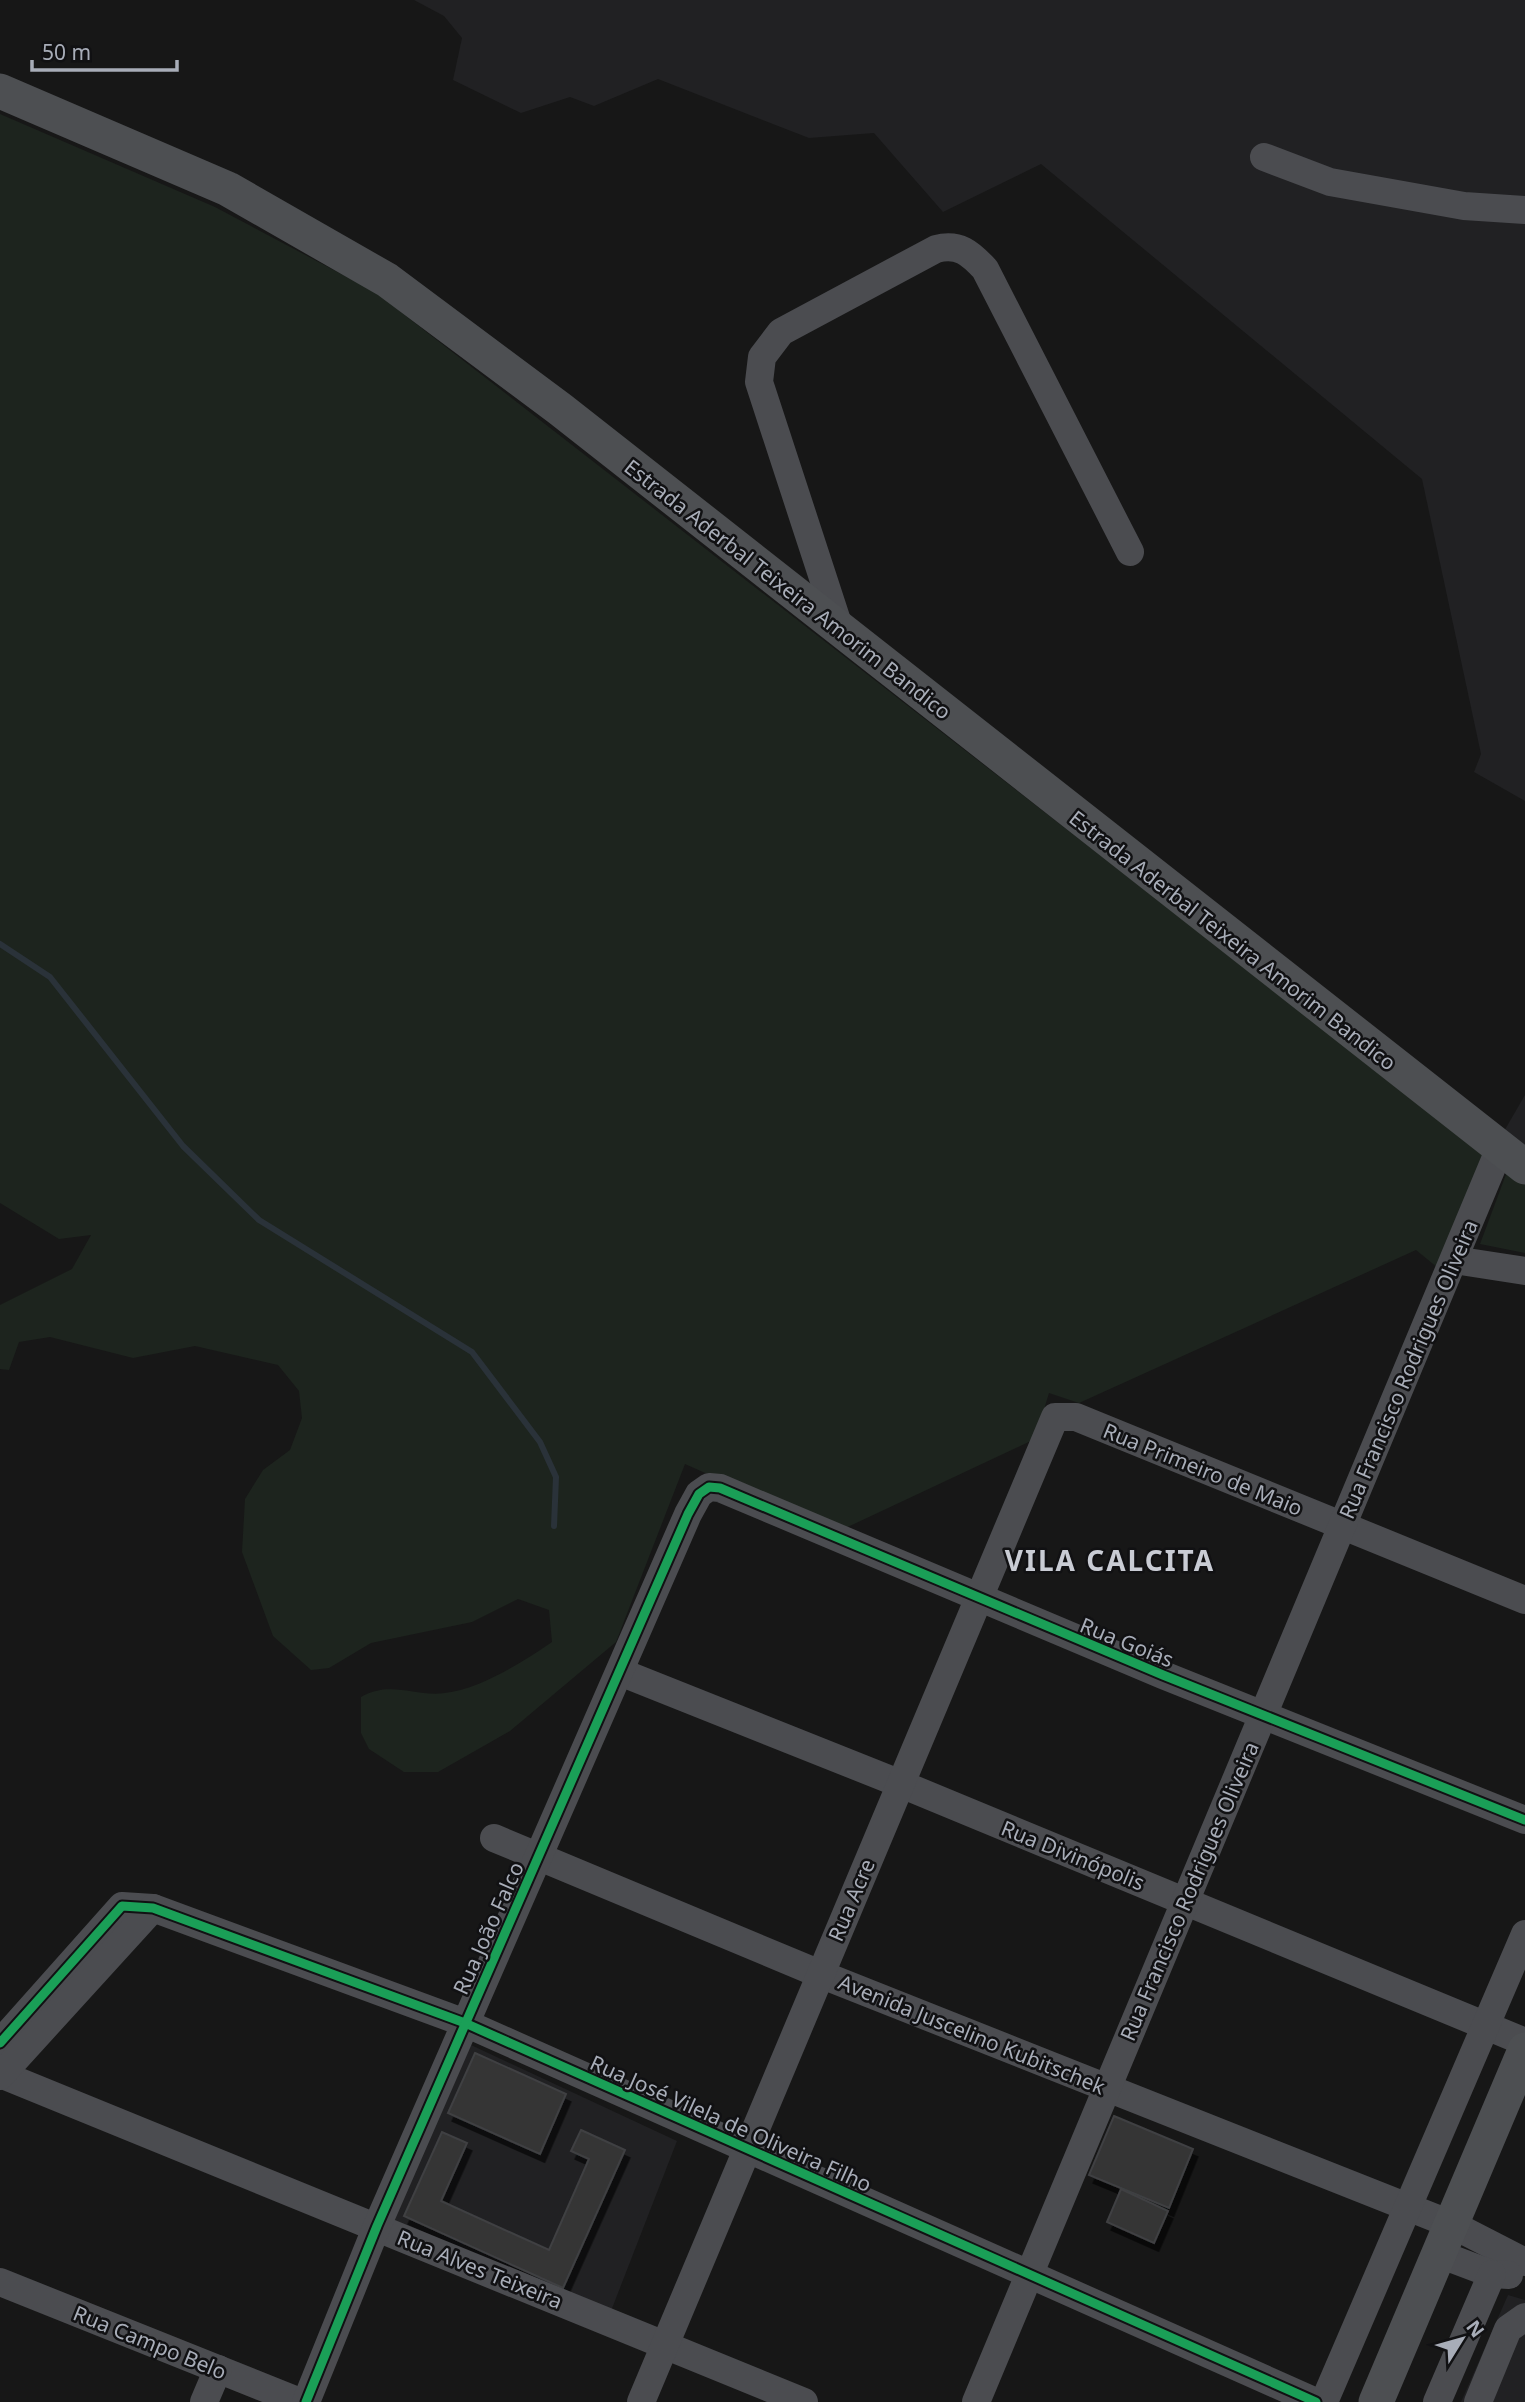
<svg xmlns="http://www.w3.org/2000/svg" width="1525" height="2402" viewBox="0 0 1525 2402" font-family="'Noto Sans',sans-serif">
	<defs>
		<filter id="shadow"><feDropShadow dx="4.5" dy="8" stdDeviation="0" flood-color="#0009"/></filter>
	</defs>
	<rect width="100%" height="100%" fill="#171717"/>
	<g fill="#212123" fill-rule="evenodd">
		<path d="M414,0H1525V801L1474,772L1481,754L1422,479L1041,164L943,212L874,133L809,138L658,79L594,106L570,97L521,113L453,80L462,38L444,16Z"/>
		<path d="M1525,1095V1151L1503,1133Z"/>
		<path d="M471,2045L677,2141L611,2311L391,2222ZM581,2130L624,2150L563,2288L405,2216L442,2132L467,2144L441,2201L549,2250L589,2159L571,2151Z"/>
		<path d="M1508,2295L1525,2300V2402H1461Z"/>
	</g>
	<g fill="#1d241e">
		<path d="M0,114L215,207L375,292L1486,1155L1438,1268L1416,1250L1079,1403L1049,1393L1035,1439L837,1532L685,1464L616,1642L510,1731L438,1772H404L369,1749L361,1733V1697C390,1680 415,1697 445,1693C480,1689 523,1662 552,1642L549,1610L518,1599L472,1622L371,1643L329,1668L311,1670L273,1636L242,1552L245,1499L263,1470L290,1450L302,1418L299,1391L278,1365L195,1346L133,1358L50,1337L19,1342L9,1370L0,1369V1305L72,1269L91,1235L59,1239L0,1203Z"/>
		<path d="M1508,1169L1525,1181V1253L1480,1244Z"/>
	</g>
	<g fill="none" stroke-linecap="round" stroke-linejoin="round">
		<path stroke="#2a3239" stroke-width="6" d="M0,944L50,977L183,1146L259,1220L472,1352L540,1442L556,1477L554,1526"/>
	</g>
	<g fill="#353536" stroke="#3f4043" stroke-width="2" filter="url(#shadow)">
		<path d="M475,2053L566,2094L540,2154L448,2113Z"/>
		<path d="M1114,2116L1193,2149L1169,2208L1089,2175Z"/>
		<path d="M581,2130L625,2150L563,2288L404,2216L442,2132L467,2143L441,2201L549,2250L589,2159L571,2151Z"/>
		<path d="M1121,2189L1168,2211L1154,2243L1107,2222Z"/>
	</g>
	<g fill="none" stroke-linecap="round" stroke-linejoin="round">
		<g stroke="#4b4c50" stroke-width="28">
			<path d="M1264,157L1330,182L1464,206L1525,210"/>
			<path d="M840,630L759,382L762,357L781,332L936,249C959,243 970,253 985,269L1130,552"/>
			<path d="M1454,1260L1525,1271"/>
			<path d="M620,1672L901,1784L1525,2042"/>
			<path d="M494,1838L820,1974L1453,2225L1525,2262"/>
			<path d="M0,2043L122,1906L153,1908L465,2023L1316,2402"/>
			<path d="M0,2074L804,2402"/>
			<path d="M0,2076L153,1908"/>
			<path d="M1439,2254L1492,2274L1509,2275"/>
			<path d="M0,2282L300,2402"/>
			<path d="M204,2402L218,2369"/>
			<path d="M306,2402L377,2226L688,1514L699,1494L709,1487L720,1488L1163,1675L1525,1820"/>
			<path d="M641,2402L1055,1417H1076L1525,1600"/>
			<path d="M976,2402L1500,1148"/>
			<path d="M1324,2402L1525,1934"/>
			<path d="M1437,2402L1492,2274"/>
			<path d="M1478,2402L1508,2329L1525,2317"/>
		</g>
		<g stroke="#4d4f52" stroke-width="35">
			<path d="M0,91L228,189L387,280L560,409L1525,1167"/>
			<path d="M1376,2402L1525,2050"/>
		</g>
		<g stroke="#111113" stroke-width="13">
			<g id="cycleway">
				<path d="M0,2043L122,1906L153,1908L465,2023L1316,2402"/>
				<path d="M306,2402L377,2226L688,1514L699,1494L709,1487L720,1488L1163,1675L1525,1820"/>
			</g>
		</g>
		<use href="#cycleway" stroke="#1a9f57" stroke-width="9"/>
	</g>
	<g text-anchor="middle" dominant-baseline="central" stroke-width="5" stroke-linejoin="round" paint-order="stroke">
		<g font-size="21" fill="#a8adb8" stroke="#111113">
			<text transform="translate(788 589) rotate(38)">Estrada Aderbal Teixeira Amorim Bandico</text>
			<text transform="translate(1233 940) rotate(38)">Estrada Aderbal Teixeira Amorim Bandico</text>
			<text transform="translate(1408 1369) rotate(-67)">Rua Francisco Rodrigues Oliveira</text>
			<text transform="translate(1203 1469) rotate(22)">Rua Primeiro de Maio</text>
			<text transform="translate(1127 1642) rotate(22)">Rua Goiás</text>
			<text transform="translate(1073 1855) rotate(22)">Rua Divinópolis</text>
			<text transform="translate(1189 1891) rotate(-67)">Rua Francisco Rodrigues Oliveira</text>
			<text transform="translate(851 1900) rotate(-67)">Rua Acre</text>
			<text transform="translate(488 1928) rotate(-66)">Rua João Falco</text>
			<text transform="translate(972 2034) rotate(22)">Avenida Juscelino Kubitschek</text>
			<text transform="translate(731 2123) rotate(24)">Rua José Vilela de Oliveira Filho</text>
			<text transform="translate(480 2269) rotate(22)">Rua Alves Teixeira</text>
			<text transform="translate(150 2342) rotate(22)">Rua Campo Belo</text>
		</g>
		<g font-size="28" font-weight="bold" letter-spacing="2" fill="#c9ccd4" stroke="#111113">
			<text x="1110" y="1560">VILA CALCITA</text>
		</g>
	</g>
	<g transform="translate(1462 2339) rotate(53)" stroke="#111113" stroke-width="5" paint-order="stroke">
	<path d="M0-5L12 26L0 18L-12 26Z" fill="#a8adb8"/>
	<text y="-10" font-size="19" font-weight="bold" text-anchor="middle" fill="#a8adb8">N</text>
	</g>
	<path d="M32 60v10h145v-10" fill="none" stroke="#a8adb8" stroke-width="3.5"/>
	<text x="42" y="60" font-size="21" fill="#a8adb8" stroke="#111113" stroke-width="5" paint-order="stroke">50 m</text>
</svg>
